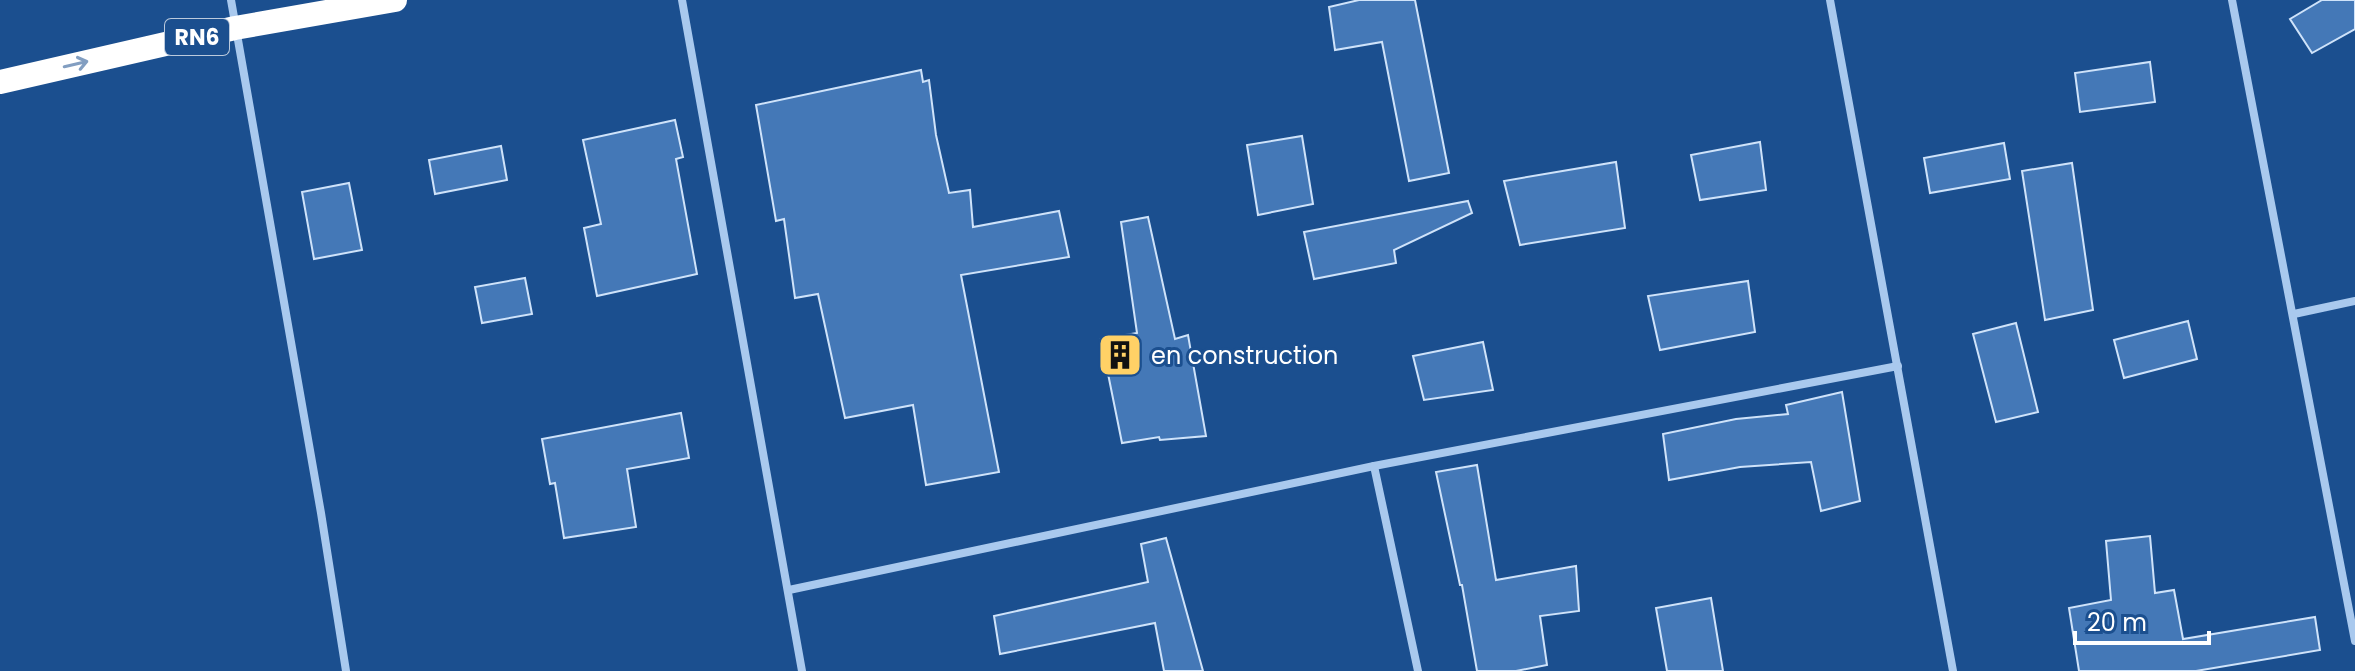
<svg xmlns="http://www.w3.org/2000/svg" width="2355" height="671" viewBox="0 0 2355 671" font-family="Poppins,sans-serif">
	<rect width="100%" height="100%" fill="#1b4f8f"/>
	<g fill="#4478b7" stroke="#cfe3fa" stroke-width="2">
		<path d="M1359,0H1415L1449,173L1409,181L1382,42L1335,50L1329,7Z"/>
		<path d="M2322,0H2355V29L2312,53L2290,19Z"/>
		<path d="M2150,62L2155,102L2080,112L2075,73Z"/>
		<path d="M921,70L923,82L929,80L936,135L949,193L970,190L973,227L1059,211L1069,257L961,275L999,472L926,485L913,405L845,418L818,294L795,298L784,219L776,221L756,105Z"/>
		<path d="M675,120L683,157L676,159L697,274L597,296L584,228L601,224L583,140Z"/>
		<path d="M1302,136L1313,204L1258,215L1247,145Z"/>
		<path d="M1760,142L1766,190L1700,200L1691,155Z"/>
		<path d="M2004,143L2010,179L1930,193L1924,158Z"/>
		<path d="M501,146L507,180L435,194L429,160Z"/>
		<path d="M1616,162L1625,228L1520,245L1504,181Z"/>
		<path d="M2072,163L2093,310L2045,320L2022,171Z"/>
		<path d="M349,183L362,250L314,259L302,192Z"/>
		<path d="M1468,201L1472,213L1394,250L1396,263L1314,279L1304,232Z"/>
		<path d="M1148,217L1175,339L1188,335L1206,436L1160,440L1159,437L1122,443L1101,339L1137,333L1121,222Z"/>
		<path d="M525,278L532,314L482,323L475,287Z"/>
		<path d="M1748,281L1755,332L1660,350L1648,296Z"/>
		<path d="M2188,321L2197,359L2124,378L2114,340Z"/>
		<path d="M2016,323L2038,412L1996,422L1973,334Z"/>
		<path d="M1483,342L1493,390L1424,400L1413,356Z"/>
		<path d="M1842,392L1860,501L1821,511L1811,462L1740,467L1669,480L1663,434L1736,419L1788,414L1786,405Z"/>
		<path d="M681,413L689,458L627,469L636,527L564,538L555,483L550,484L542,439Z"/>
		<path d="M1477,465L1496,580L1576,566L1579,611L1540,616L1547,665L1516,671H1477L1462,585H1460L1436,472Z"/>
		<path d="M2150,536L2155,593L2174,590L2183,639L2315,617L2320,650L2196,671H2079L2069,608L2111,600L2106,541Z"/>
		<path d="M1166,538L1203,671H1164L1155,623L1000,654L994,616L1148,582L1141,544Z"/>
		<path d="M1711,598L1723,671H1667L1656,608Z"/>
	</g>
	<g fill="none" stroke-linecap="round" stroke-linejoin="round">
		<g stroke="#a9c9ee" stroke-width="8">
			<path d="M231,0L321,513L346,671"/>
			<path d="M682,0L802,671"/>
			<path d="M1830,0L1953,671"/>
			<path d="M2232,0L2355,641"/>
			<path d="M2294,314L2355,301"/>
			<path d="M1374,466L1418,671"/>
			<path d="M789,590L1374,466L1898,366"/>
		</g>
		<path stroke="#fff" stroke-width="24" d="M0,82L235,28L395,0"/>
	</g>
	<defs><path id="oneway-shaft" d="M-6 0H5M1.5-3L5.5 0L1.5 3" fill="none" stroke-width="1.6" stroke-linecap="round" stroke-linejoin="round" transform="scale(2)"/></defs>
	<use stroke="#829ec1" href="#oneway-shaft" transform="translate(76 64) rotate(-13)"/>
	<defs>
		<g id="building-square" transform="scale(2.3)"><rect x="-9" y="-9" width="18" height="18" rx="4" fill="#ffd166" stroke="#1b4f8f"/><path d="M-4-6H4V6H1V3H-1V6H-4ZM-2.5-4.3h1.7v1.8h-1.7ZM.8-4.3h1.7v1.8H.8ZM-2.5-1h1.7V.8h-1.7ZM.8-1h1.7V.8H.8Z" fill="#111"/></g>
	</defs>
	<g fill-rule="evenodd">
		<use href="#building-square" x="1120" y="355"/>
	</g>
	<g text-anchor="middle" dominant-baseline="central" stroke-width="6" stroke-linejoin="round" paint-order="stroke">
		<rect fill="#1b4f8f" stroke="#bbcadd" stroke-width="2" x="165" y="19" width="64" height="36" rx="6"/>
		<g font-size="22" font-weight="bold" fill="#fff">
			<text x="197" y="37">RN6</text>
		</g>
		<g font-size="24" fill="#fff" stroke="#1b4f8f" text-anchor="start">
			<text x="1151" y="355">en construction</text>
		</g>
	</g>
	<path d="M2075 631v12h134v-12" fill="none" stroke="#ffffff" stroke-width="4"/>
	<text x="2087" y="631" font-size="24" fill="#ffffff" stroke="#1b4f8f" stroke-width="6" paint-order="stroke">20 m</text>
</svg>
